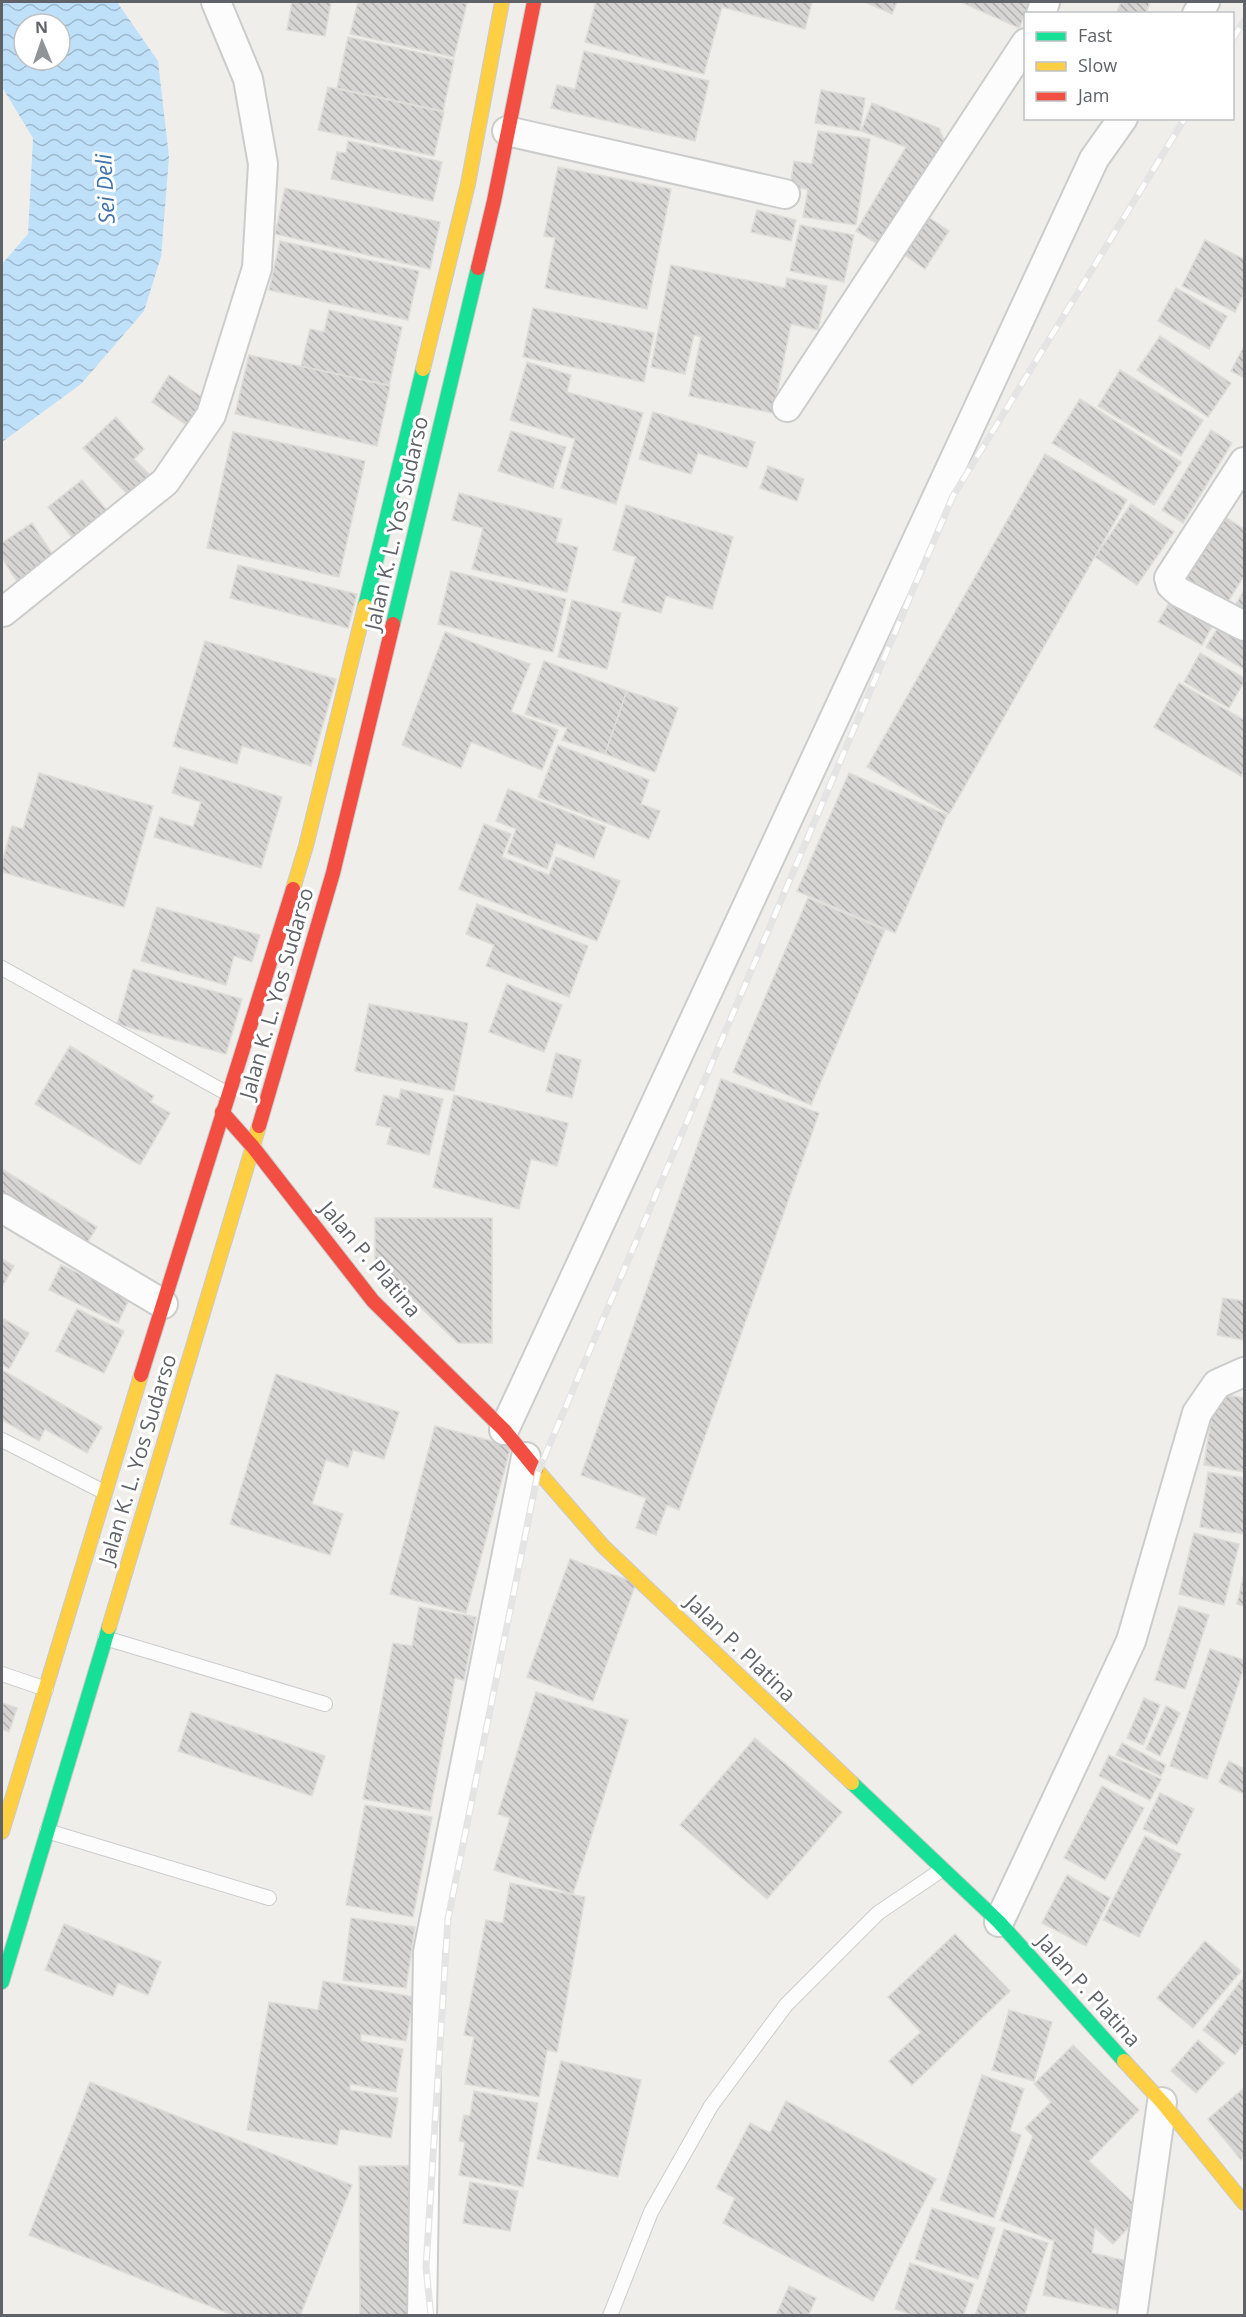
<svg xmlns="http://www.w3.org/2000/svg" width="1246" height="2317" viewBox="0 0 1246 2317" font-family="'Open Sans',sans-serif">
	<defs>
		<pattern id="water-waves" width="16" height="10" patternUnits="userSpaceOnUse" patternTransform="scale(1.5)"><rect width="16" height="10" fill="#bfe0f9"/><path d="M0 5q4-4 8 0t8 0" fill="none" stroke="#9eb9cd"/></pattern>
		<pattern id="building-back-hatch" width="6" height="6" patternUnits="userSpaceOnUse" patternTransform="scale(1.5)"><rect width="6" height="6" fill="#d6d5d3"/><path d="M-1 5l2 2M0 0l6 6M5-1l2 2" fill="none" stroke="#b1b0af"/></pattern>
	</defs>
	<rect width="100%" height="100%" fill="#efeeea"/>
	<path fill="url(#water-waves)" fill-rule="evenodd" d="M2,2H117L158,61L169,157L161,257L144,311L81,384L2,442V264L28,234L33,138L2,87ZM24,24H60V60H24Z"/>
	<g fill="url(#building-back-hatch)" stroke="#deddd9" stroke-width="1.5">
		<path d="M292,2H331L325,36L287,30Z"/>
		<path d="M358,2L467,3L454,57L350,34Z"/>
		<path d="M596,2H812L805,29L722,7L704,74L585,42Z"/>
		<path d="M865,2H897L892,14Z"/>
		<path d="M961,2H1031L1019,28Z"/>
		<path d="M1121,2H1150L1146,14H1116Z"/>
		<path d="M348,37L454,60L443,111L337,88Z"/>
		<path d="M584,51L709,81L695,141L551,108L557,85L575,89Z"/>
		<path d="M328,87L444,112L434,156L318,130Z"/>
		<path d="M821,90L865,98L860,131L815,123Z"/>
		<path d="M872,103L939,128L948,150L888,250L856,231L906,147L861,131Z"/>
		<path d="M818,131L870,139L856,225L803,217L808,189L790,187L794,161L812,164Z"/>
		<path d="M348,141L442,162L433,201L331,179L337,152L346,153Z"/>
		<path d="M558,167L671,189L647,309L545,288L555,238L544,236Z"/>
		<path d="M285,188L440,222L430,269L275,234Z"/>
		<path d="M757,210L796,220L791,241L751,232Z"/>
		<path d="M922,213L949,231L925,269L897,250Z"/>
		<path d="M800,225L854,235L844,282L790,271Z"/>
		<path d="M1205,240L1244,259V293L1235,312L1182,286Z"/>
		<path d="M280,241L419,271L408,320L269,290Z"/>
		<path d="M671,265L785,288L787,278L827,286L818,330L791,324L773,413L689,396L701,337L694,335L685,374L651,367Z"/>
		<path d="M1176,288L1227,316L1209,349L1158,321Z"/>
		<path d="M533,308L654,333L644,382L523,357Z"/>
		<path d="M329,310L402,327L389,385L301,366L310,329L324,332Z"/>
		<path d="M1160,336L1231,383L1208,417L1137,370Z"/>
		<path d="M1244,346V378L1231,371Z"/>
		<path d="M249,355L390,386L377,446L235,414Z"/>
		<path d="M527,362L571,375L567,392L643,413L616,504L561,488L575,439L510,420Z"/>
		<path d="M1120,370L1203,420L1181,456L1098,406Z"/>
		<path d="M169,375L205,399L188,426L152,402Z"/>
		<path d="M1080,399L1181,462L1154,505L1052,443Z"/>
		<path d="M653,412L755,442L747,468L698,453L691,474L639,459Z"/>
		<path d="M116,417L144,449L134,459L153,478L131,498L83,448Z"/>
		<path d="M1211,430L1232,443L1183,523L1162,510Z"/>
		<path d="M511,431L566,447L553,488L498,471Z"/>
		<path d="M233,432L365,461L339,577L207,548Z"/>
		<path d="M1045,454L1127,500L949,814L867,767Z"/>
		<path d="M768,466L804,479L797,501L760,488Z"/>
		<path d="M82,480L109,513L75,541L48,507Z"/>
		<path d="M459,493L562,519L556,542L578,547L567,592L472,569L483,528L452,520Z"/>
		<path d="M1131,504L1174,532L1137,585L1095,557Z"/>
		<path d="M626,505L733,537L712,609L666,596L661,613L622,602L636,557L613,550Z"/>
		<path d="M1222,515L1244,529V576L1224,608L1180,581Z"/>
		<path d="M32,523L59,564L22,589L2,558V543Z"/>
		<path d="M238,565L357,594L348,628L230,598Z"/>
		<path d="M451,571L566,599L553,652L438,624Z"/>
		<path d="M1244,590V616L1233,609Z"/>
		<path d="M1175,593L1217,617L1202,645L1158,622Z"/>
		<path d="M572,600L621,613L607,669L558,657Z"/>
		<path d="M1223,619L1244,631V669L1206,647Z"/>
		<path d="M445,632L530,664L511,712L558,730L542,770L471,742L461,768L402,745Z"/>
		<path d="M205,641L336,679L311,766L242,746L237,764L173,746Z"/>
		<path d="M1200,653L1244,678V682L1229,708L1184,682Z"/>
		<path d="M544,661L627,691L605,754L562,740L567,728L525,714Z"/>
		<path d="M1179,683L1244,720V770L1241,776L1154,727Z"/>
		<path d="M627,691L678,708L655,772L605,754Z"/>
		<path d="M558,745L649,780L641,804L660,811L649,839L538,797Z"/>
		<path d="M180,767L282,797L261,868L154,837L160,817L193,827L201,802L172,793Z"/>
		<path d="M39,773L153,806L124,907L2,872V863L12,826L23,829Z"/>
		<path d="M849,773L947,815L895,933L797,891Z"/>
		<path d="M508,789L606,827L594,858L556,843L547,869L507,853L516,829L496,821Z"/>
		<path d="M484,824L511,834L502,857L549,875L556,857L620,881L597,941L459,889Z"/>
		<path d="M808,898L885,930L811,1105L733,1072Z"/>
		<path d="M477,904L588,946L569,997L486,966L494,945L466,934Z"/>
		<path d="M157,907L260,935L252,962L234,956L226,985L141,961Z"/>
		<path d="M133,969L242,999L226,1054L117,1024Z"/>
		<path d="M507,984L562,1005L544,1052L489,1032Z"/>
		<path d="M369,1004L468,1023L454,1091L355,1071Z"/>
		<path d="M70,1046L154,1096L150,1102L170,1113L140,1165L35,1104Z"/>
		<path d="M556,1053L581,1060L572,1098L546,1091Z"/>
		<path d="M721,1079L819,1113L679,1510L667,1505L656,1535L636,1528L646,1498L581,1475Z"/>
		<path d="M401,1089L443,1099L429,1155L387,1144L391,1128L376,1125L384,1095L399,1099Z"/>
		<path d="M454,1095L568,1123L557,1166L531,1159L519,1209L433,1187Z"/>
		<path d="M2,1169L97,1227L81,1253L2,1205Z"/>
		<path d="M375,1218H492V1343H458L375,1264Z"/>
		<path d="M2,1259L14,1266L2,1287Z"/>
		<path d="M61,1265L130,1297L118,1323L49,1290Z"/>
		<path d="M1223,1298L1244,1301V1340L1217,1335Z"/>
		<path d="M77,1309L124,1331L104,1373L56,1351Z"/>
		<path d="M2,1318L29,1333L9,1369L2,1364Z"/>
		<path d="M2,1370L102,1427L87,1453L45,1429L39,1441L2,1420Z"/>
		<path d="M276,1374L399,1412L384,1459L353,1450L348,1467L326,1460L312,1504L343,1514L330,1555L230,1524Z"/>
		<path d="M1215,1393L1244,1398V1472L1204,1465Z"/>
		<path d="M435,1426L511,1446L466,1613L390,1594Z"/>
		<path d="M1208,1472L1244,1478V1534L1200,1527Z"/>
		<path d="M1194,1533L1239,1544L1224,1605L1179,1594Z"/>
		<path d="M570,1559L636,1583L593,1701L527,1677Z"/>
		<path d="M1244,1573V1606L1237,1604Z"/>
		<path d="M1179,1606L1209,1615L1185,1689L1155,1680Z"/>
		<path d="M419,1607L476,1617L464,1680L455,1678L430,1811L363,1799L393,1643L412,1646Z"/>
		<path d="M1210,1649L1244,1660V1667L1207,1779L1170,1766Z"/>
		<path d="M536,1692L628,1720L573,1894L494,1870L510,1818L498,1814Z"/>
		<path d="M1144,1698L1160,1705L1143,1745L1127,1738Z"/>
		<path d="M2,1703L17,1708L9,1732L2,1729Z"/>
		<path d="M1166,1706L1180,1713L1160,1756L1146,1749Z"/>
		<path d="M191,1712L325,1756L312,1796L178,1751Z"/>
		<path d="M755,1738L842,1812L767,1899L680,1825Z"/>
		<path d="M1122,1743L1166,1765L1161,1776L1116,1755Z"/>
		<path d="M1109,1755L1161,1779L1150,1800L1099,1776Z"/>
		<path d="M1229,1761L1244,1769V1794L1219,1782Z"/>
		<path d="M1102,1786L1144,1808L1105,1880L1064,1858Z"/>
		<path d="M1160,1793L1194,1809L1177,1845L1143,1829Z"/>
		<path d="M365,1805L432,1817L413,1917L346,1905Z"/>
		<path d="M1145,1836L1181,1854L1139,1937L1103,1920Z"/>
		<path d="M1067,1875L1110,1898L1086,1946L1042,1923Z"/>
		<path d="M510,1883L585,1897L557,2052L547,2050L539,2097L465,2084L474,2037L464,2035L486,1920L503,1923Z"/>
		<path d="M351,1918L415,1927L406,1988L343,1980Z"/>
		<path d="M64,1924L161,1962L148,1995L118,1983L113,1996L45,1970Z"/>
		<path d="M955,1934L1010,1991L912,2085L889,2061L921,2032L888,1997Z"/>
		<path d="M1205,1941L1241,1971L1193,2028L1157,1998Z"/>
		<path d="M1244,1977V2043L1235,2055L1203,2030Z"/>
		<path d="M323,1981L414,1997L406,2041L361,2034V2041L403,2049L396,2092L350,2084V2090L398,2098L391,2138L340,2129L337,2145L247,2130L269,2002L318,2010Z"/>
		<path d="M1009,2010L1052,2022L1034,2081L992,2070Z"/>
		<path d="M1198,2040L1224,2063L1196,2093L1171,2071Z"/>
		<path d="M1073,2045L1139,2110L1089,2161L1143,2212L1113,2244L1095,2228L1092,2253L1136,2263L1126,2312L1043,2295L1054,2241L1000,2220L1033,2136L1025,2128L1051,2102L1034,2084Z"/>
		<path d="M561,2061L641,2080L618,2177L537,2159Z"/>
		<path d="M982,2075L1024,2089L1010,2131L1021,2135L994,2218L940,2200Z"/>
		<path d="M90,2082L352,2185L300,2316H235L29,2235Z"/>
		<path d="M1244,2088V2157L1241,2160L1208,2119Z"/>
		<path d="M474,2091L538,2103L523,2187L459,2175L465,2142L459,2141L464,2115L470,2116Z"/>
		<path d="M786,2101L936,2179L873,2301L723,2223L735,2198L716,2188L750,2123L770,2133Z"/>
		<path d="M359,2166H410L411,2316H360Z"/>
		<path d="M470,2182L518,2191L510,2231L463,2223Z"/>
		<path d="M932,2208L995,2228L978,2279L915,2259Z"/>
		<path d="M1004,2229L1048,2243L1024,2316H975Z"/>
		<path d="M910,2263L974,2284L963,2316H915L895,2309Z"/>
		<path d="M789,2286L816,2298L808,2316H776Z"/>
	</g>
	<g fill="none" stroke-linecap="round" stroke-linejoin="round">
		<g stroke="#cbcccc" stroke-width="16">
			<g id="lane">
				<path d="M2,968L228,1094"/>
				<path d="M2,1440L104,1492"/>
				<path d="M105,1638L325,1704"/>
				<path d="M2,1674L46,1689"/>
				<path d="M47,1831L269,1898"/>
				<path d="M610,2316L651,2212L711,2106L786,2005L878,1913L943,1869"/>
			</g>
		</g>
		<g stroke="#cbcccc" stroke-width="32">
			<g id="street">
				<path d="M1041,14L1045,2"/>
				<path d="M1197,14L1205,2"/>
				<path d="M507,131L785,194"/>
				<path d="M787,407L1026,43"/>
				<path d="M1244,462L1169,578L1171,585L1179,592L1244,626"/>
				<path d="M3,612L165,482L211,415L257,268L263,164L248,79L216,2"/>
				<path d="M2,1208L163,1304"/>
				<path d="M504,1430L1094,159L1123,118"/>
				<path d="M999,1922L1131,1641L1197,1413L1217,1384L1244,1372"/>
				<path d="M422,2316L428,1952L526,1457"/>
				<path d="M1132,2316L1162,2102"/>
			</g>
		</g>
		<g stroke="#cacacb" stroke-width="16">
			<g id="fast">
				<path d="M365,606L423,369"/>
				<path d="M393,624L478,268"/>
				<path d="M852,1783L999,1922L1124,2061"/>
				<path d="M2,1982L109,1627"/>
			</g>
		</g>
		<g stroke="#cacacb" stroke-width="16">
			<g id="slow">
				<path d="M423,369L468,184L502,2"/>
				<path d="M293,889L306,846L365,606"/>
				<path d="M536,1469L603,1546L852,1783"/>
				<path d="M109,1627L259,1126"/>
				<path d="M2,1832L141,1375"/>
				<path d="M1124,2061L1162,2102L1244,2203"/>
			</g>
		</g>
		<g stroke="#cacacb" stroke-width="16">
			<g id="jam">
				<path d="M478,268L494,201L534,2"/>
				<path d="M222,1112L253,1147L373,1301L504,1430L536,1469"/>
				<path d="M259,1126L333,873L393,624"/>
				<path d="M141,1375L293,889"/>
			</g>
		</g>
		<use href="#lane" stroke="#fdfcfc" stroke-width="14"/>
		<use href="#street" stroke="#fdfcfc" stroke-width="28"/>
		<use href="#fast" stroke="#16e098" stroke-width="14"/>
		<use href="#slow" stroke="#ffcf43" stroke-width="14"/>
		<use href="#jam" stroke="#f24e42" stroke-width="14"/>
		<g stroke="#e4e4e4" stroke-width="7">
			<g id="rail">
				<path d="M1232,40L1244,21"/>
				<path d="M431,2316L426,2267L448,1919L538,1472L953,496L1185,118"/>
			</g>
		</g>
		<use href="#rail" stroke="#fff" stroke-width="4.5" stroke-dasharray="14" stroke-linecap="butt"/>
	</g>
	<g text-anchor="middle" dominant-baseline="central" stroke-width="6" stroke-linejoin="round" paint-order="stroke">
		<g font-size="21" fill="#5f6368" stroke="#fff">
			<text transform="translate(396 523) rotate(-77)">Jalan K. L. Yos Sudarso</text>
			<text transform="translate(276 993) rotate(-74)">Jalan K. L. Yos Sudarso</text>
			<text transform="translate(371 1259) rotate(50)">Jalan P. Platina</text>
			<text transform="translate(137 1459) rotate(-73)">Jalan K. L. Yos Sudarso</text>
			<text transform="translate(741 1648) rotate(44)">Jalan P. Platina</text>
			<text transform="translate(1089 1990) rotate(48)">Jalan P. Platina</text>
		</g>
		<g font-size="22" font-style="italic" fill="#4174aa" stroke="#fff">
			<text transform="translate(104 189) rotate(-93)">Sei Deli</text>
		</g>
	</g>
	<rect width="1246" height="2317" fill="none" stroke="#5f6368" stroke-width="6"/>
	<rect x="1024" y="12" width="210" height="108" fill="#ffffff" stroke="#bfc1c3" stroke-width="1.5"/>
	<rect x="1036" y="32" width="30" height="9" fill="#16e098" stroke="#bfc1c3" stroke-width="1.5"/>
	<text x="1078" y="42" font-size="18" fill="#5f6368">Fast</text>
	<rect x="1036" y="62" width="30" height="9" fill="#ffcf43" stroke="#bfc1c3" stroke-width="1.5"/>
	<text x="1078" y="72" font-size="18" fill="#5f6368">Slow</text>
	<rect x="1036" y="92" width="30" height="9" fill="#f24e42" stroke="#bfc1c3" stroke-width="1.5"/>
	<text x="1078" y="102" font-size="18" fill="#5f6368">Jam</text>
	<g transform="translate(42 42) rotate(358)"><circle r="28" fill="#ffffff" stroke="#bfc1c3" stroke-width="1.5"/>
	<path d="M0-4.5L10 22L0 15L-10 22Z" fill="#919496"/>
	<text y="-9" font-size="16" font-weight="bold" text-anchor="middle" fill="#5f6368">N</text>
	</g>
</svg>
